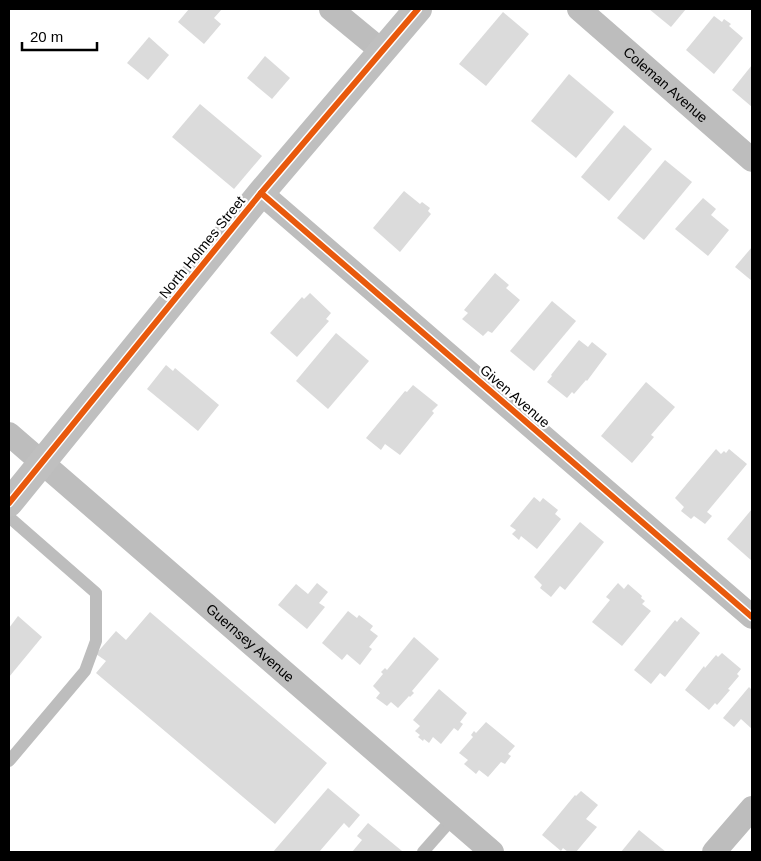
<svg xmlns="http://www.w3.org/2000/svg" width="761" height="861" viewBox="0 0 761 861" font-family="Arial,sans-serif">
	<rect width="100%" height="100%" fill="#fff"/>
	<g fill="#dbdbdb">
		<path d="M189,9H222L214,18L221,24L204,44L178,22Z"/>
		<path d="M649,9H686L671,27Z"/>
		<path d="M503,12L529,34L486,86L459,64Z"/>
		<path d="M714,16L722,22L724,19L731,24L729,26L743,38L714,74L686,50Z"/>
		<path d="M149,37L169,55L148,80L127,63Z"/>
		<path d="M265,56L290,78L272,99L247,78Z"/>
		<path d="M752,65V107L732,90Z"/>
		<path d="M569,74L614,112L576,158L531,121Z"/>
		<path d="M200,104L262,156L234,189L172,137Z"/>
		<path d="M624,125L652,149L609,201L581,177Z"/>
		<path d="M665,160L692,182L644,240L617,218Z"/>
		<path d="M404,191L420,204L422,202L430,208L428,211L431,214L400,252L373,228Z"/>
		<path d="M703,198L716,209L711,215L729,230L708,256L675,229Z"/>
		<path d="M752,247V281L735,267Z"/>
		<path d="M495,273L509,285L506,288L520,300L492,333L488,331L483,336L462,319L468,313L464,310Z"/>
		<path d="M310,293L331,313L326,319L329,321L297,357L270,333L302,297L304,299Z"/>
		<path d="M552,301L576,321L534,371L510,351Z"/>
		<path d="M336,333L369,361L328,409L296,381Z"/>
		<path d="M579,340L588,347L592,342L607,354L587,381L586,380L574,394L572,392L567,398L547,382L552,376L551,375Z"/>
		<path d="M166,365L173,371L175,368L219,405L198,431L147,389Z"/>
		<path d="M646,382L675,407L651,435L654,437L632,463L601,436Z"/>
		<path d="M413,385L438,405L432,411L434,413L400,455L385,444L381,450L366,438L405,391L407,392Z"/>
		<path d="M716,449L721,454L724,451L726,453L729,449L747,464L707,512L712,516L705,524L694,516L691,519L681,511L684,507L675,498Z"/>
		<path d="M534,497L540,502L543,498L558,510L555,514L561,519L537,549L521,536L519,540L512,534L516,530L510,526Z"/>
		<path d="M752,509V561L727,539Z"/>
		<path d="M580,522L604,542L565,590L560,586L551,597L540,588L542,585L534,577Z"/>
		<path d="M317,583L328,592L319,603L325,607L307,629L278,605L296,584L308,594Z"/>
		<path d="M618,583L624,589L628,584L642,596L641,598L645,601L642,604L651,611L622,646L592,622L610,600L606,597Z"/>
		<path d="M348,611L357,618L359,615L373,626L370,630L378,636L369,647L372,649L360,665L347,654L342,660L322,643Z"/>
		<path d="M150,612L327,763L275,824L96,673L106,661L96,654L116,631L126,640Z"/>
		<path d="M18,616L42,637L9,677V628Z"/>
		<path d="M681,617L700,633L665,677L660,673L651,684L634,670L675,620L677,622Z"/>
		<path d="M414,637L439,659L412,691L414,693L410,697L409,696L398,708L391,702L387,706L376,698L380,693L373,686L383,674L381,672L385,668L387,670Z"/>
		<path d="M722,653L741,669L737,674L739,676L728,689L730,690L717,705L715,703L709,710L685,690L704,666L705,668L716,655L718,657Z"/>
		<path d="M749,687L752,690V729L741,719L734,727L723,718Z"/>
		<path d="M439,689L467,713L460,722L463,724L458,731L454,728L441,744L433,737L429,743L424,739L423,741L418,737L420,735L415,731L420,726L413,720Z"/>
		<path d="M486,722L515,746L508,754L511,756L505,764L501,762L488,777L479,770L476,774L464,764L468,760L459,753L473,737L471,735L474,731L476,733Z"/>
		<path d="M328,788L360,815L349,828L344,823L319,852H273Z"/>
		<path d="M581,791L598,805L586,819L597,827L576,852H568L563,848L561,851L542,835L575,795L576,796Z"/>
		<path d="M368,823L402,851L401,852H352L362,840L357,836Z"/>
		<path d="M639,830L666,852H621Z"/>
	</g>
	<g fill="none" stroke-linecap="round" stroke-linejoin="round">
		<g stroke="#bdbdbd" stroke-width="12">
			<path d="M9,517L96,593V641L85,671L9,761"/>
			<path d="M423,852L453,818"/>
		</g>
		<g stroke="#bdbdbd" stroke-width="24">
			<path d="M331,9L382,51"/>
			<path id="s1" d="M579,9L752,160"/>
			<path d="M261,193L752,617"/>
			<path id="s2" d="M9,434L492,852"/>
			<path d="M714,852L752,808"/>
		</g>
		<path stroke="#bfbfbf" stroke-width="28" d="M9,503L261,193L418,9"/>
		<g stroke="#fff" stroke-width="9">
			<g id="cycleway">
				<path d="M261,193L752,617"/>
				<path d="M9,503L261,193L418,9"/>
			</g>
		</g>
		<use href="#cycleway" stroke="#e8590c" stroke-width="6"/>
	</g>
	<g text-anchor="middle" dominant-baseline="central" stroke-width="4.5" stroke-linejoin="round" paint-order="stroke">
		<g font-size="14" fill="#000" stroke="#fff">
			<text stroke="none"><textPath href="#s1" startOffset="115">Coleman Avenue</textPath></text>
			<text transform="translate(202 247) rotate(-51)">North Holmes Street</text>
			<text transform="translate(515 396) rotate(41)">Given Avenue</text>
			<text stroke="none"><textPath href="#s2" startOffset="319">Guernsey Avenue</textPath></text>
		</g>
	</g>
	<rect width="761" height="861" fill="none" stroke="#000000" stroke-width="20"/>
	<path d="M22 42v8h75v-8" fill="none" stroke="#000000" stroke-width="2.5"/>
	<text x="30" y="42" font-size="15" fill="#000000" stroke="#ffffff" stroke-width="4" paint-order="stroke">20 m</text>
</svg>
